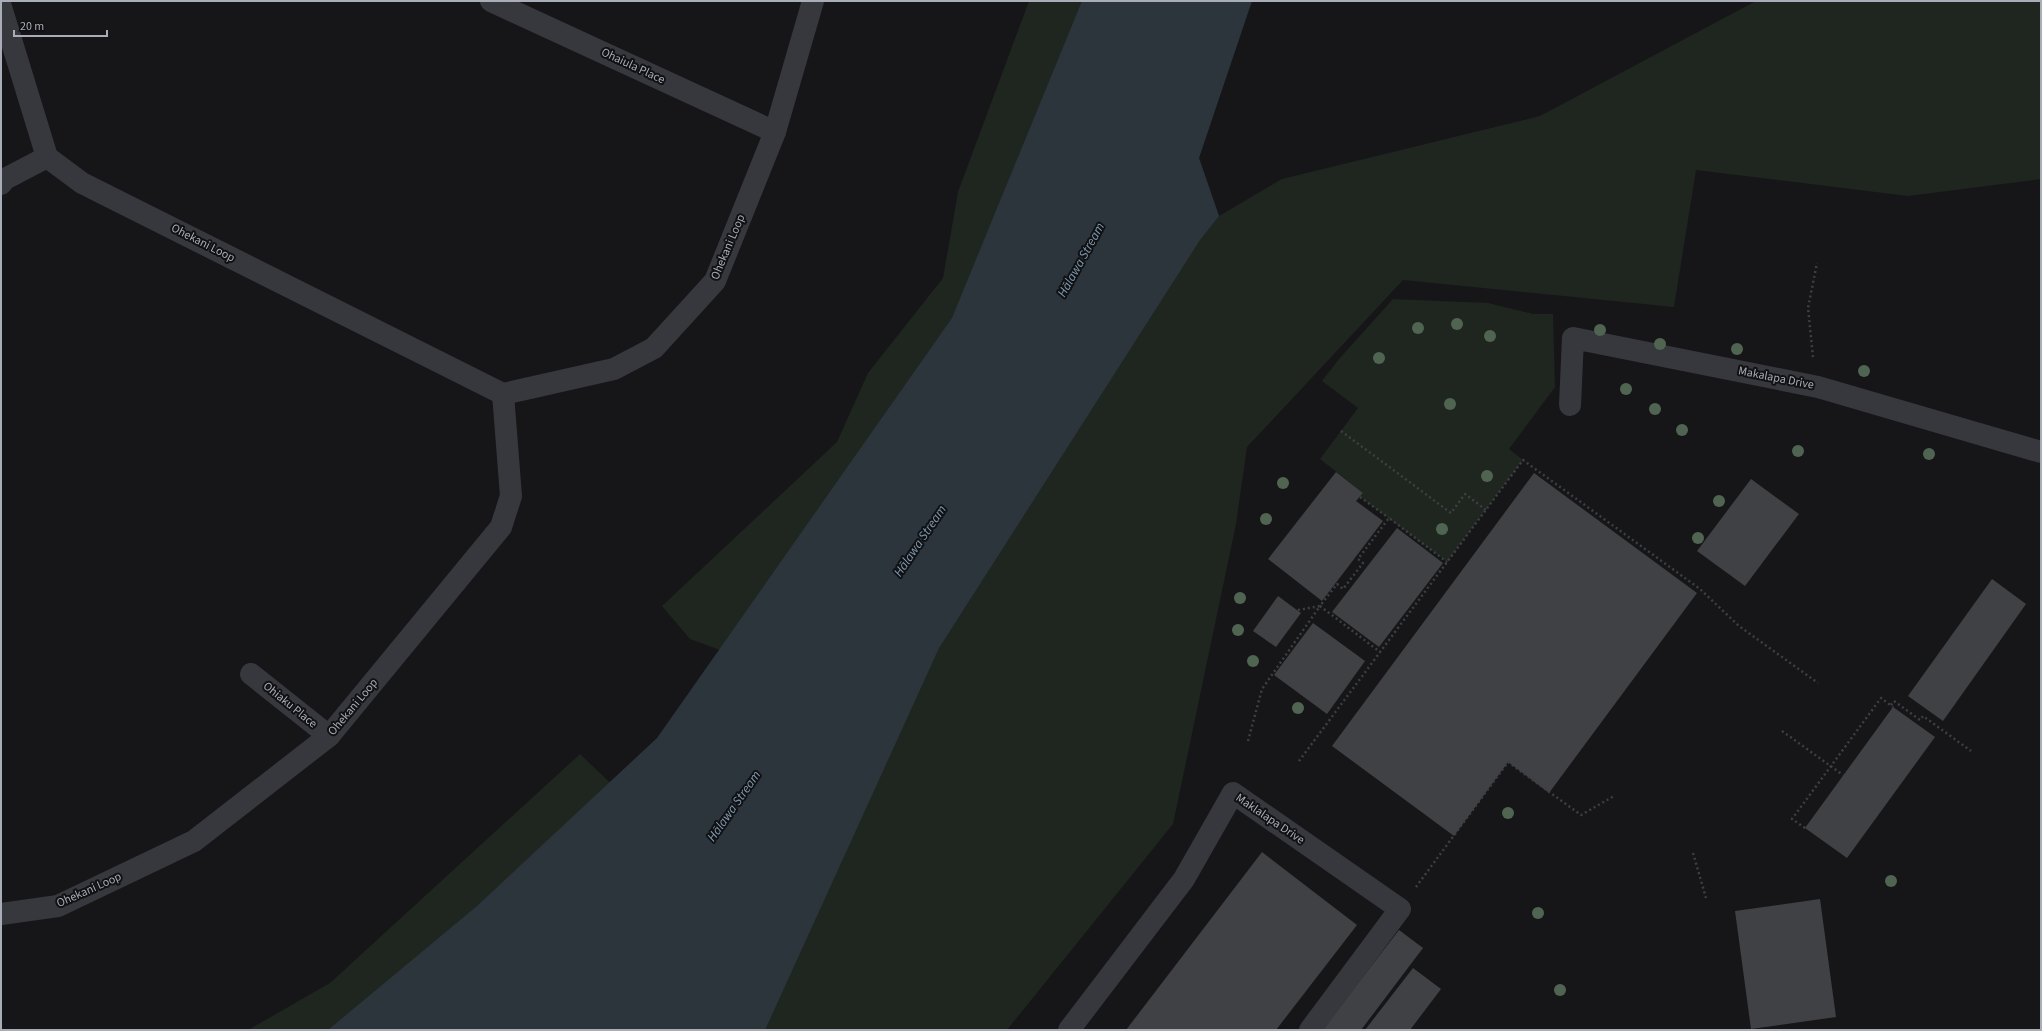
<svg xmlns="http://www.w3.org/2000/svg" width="2042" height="1031" viewBox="0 0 2042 1031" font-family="'Source Sans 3',sans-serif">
	<rect width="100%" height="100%" fill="#161618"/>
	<g fill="#1e261f">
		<path d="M1029,1H1152L742,658L690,639L662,606L837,442L868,373L943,278L958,192Z"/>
		<path d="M1756,1H2041V179L1908,196L1696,170L1674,307L1403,280L1247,447L1236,524L1173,824L1007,1030H613L1199,158L1219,216L1282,179L1540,116Z"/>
		<path d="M1393,299L1488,303L1533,314H1553L1555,387L1509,449L1523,460L1447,562L1360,497L1363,493L1320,459L1358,408L1322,381L1339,359Z"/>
		<path d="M580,754L623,795L458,1030H248L330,983Z"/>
	</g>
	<path fill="#2c353c" d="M1082,1H1252L1199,158L1219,216L1200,240L939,648L765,1030H328L477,906L657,738L952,318Z"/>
	<g fill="#404145">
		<path d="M1336,472L1363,493L1356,501L1383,521L1322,601L1268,559Z"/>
		<path d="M1534,473L1697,593L1549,793L1508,762L1454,836L1332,746Z"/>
		<path d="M1751,479L1799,514L1745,586L1697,551Z"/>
		<path d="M1397,528L1443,563L1379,647L1332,612Z"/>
		<path d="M1992,579L2026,604L1943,721L1908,696Z"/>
		<path d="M1278,596L1301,613L1276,647L1253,631Z"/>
		<path d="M1313,623L1365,661L1327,714L1274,675Z"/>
		<path d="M1893,707L1935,737L1847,858L1805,828Z"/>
		<path d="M1262,852L1357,925L1276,1030H1126Z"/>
		<path d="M1820,899L1836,1017L1751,1029L1735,911Z"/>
		<path d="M1399,930L1423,948L1361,1030H1322Z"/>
		<path d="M1413,968L1441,989L1410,1030H1365Z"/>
	</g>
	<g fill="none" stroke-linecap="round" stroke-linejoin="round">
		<g stroke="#3d3f44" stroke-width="2.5" stroke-dasharray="2 3" stroke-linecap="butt">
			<path d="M1813,357L1808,308L1817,263"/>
			<path d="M1341,431L1451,513L1465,494L1486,510"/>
			<path d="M1360,497L1389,518"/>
			<path d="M1298,610L1320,606L1337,584L1343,589L1363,563L1358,559L1389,518L1447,562"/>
			<path d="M1891,705L1894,701L1920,720L1923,716L1971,751"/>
			<path d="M1782,731L1843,775"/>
			<path d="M1248,741L1262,689L1320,606L1380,652"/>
			<path d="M1299,761L1523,460L1700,589L1739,626L1818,683"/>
			<path d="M1805,828L1792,819L1881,698L1893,707"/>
			<path d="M1693,853L1706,898"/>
			<path d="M1416,887L1508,762L1581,815L1614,796"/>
		</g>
		<g stroke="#37383d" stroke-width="22">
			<path d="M491,1L775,132"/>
			<path d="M1,7L47,157L82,183L503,394"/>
			<path d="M1,184L5,179L47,157"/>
			<path d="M1570,405L1573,338L1818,387L2041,452"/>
			<path d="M251,674L329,736"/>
			<path d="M1,914L58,906L194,841L329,736L501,527L511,496L503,394L614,369L654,348L715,281L775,132L813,1"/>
			<path d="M1069,1030L1184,879L1233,793L1400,909L1310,1030"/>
		</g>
	</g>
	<g fill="#506452">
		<circle cx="1457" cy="324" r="6"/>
		<circle cx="1418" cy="328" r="6"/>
		<circle cx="1600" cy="330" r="6"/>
		<circle cx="1490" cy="336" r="6"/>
		<circle cx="1660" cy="344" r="6"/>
		<circle cx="1737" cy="349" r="6"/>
		<circle cx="1379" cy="358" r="6"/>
		<circle cx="1864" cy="371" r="6"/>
		<circle cx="1626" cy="389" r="6"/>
		<circle cx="1450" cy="404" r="6"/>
		<circle cx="1655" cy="409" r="6"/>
		<circle cx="1682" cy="430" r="6"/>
		<circle cx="1798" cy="451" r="6"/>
		<circle cx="1929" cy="454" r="6"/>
		<circle cx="1487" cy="476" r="6"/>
		<circle cx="1283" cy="483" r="6"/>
		<circle cx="1719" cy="501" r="6"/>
		<circle cx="1266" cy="519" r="6"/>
		<circle cx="1442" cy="529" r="6"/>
		<circle cx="1698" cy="538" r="6"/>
		<circle cx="1240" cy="598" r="6"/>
		<circle cx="1238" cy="630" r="6"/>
		<circle cx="1253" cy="661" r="6"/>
		<circle cx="1298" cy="708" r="6"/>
		<circle cx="1508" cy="813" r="6"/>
		<circle cx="1891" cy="881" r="6"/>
		<circle cx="1538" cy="913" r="6"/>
		<circle cx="1560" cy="990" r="6"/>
	</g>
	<g text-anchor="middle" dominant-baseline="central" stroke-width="4" stroke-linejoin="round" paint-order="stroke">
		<g font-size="12" fill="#a8adb8" stroke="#111113">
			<text transform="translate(633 66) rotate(25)">Ohaiula Place</text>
			<text transform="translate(203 243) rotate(27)">Ohekani Loop</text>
			<text transform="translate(728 247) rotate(-67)">Ohekani Loop</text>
			<text transform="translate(1776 378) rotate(11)">Makalapa Drive</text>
			<text transform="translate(290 705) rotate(39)">Ohiaku Place</text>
			<text transform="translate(353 707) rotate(-50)">Ohekani Loop</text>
			<text transform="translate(1270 819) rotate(34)">Maklalapa Drive</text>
			<text transform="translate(89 890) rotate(-24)">Ohekani Loop</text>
		</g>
		<g font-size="13" font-style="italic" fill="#7f9bb3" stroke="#111113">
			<text transform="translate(1081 260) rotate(-61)">Hālawa Stream</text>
			<text transform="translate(920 541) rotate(-56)">Hālawa Stream</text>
			<text transform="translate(734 806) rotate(-55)">Hālawa Stream</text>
		</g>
	</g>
	<rect width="2042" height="1031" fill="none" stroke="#a8adb8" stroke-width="4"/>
	<path d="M14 30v6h93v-6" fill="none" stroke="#a8adb8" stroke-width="2"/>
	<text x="20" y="30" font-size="12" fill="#a8adb8" stroke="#111113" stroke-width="3" paint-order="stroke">20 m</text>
</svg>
